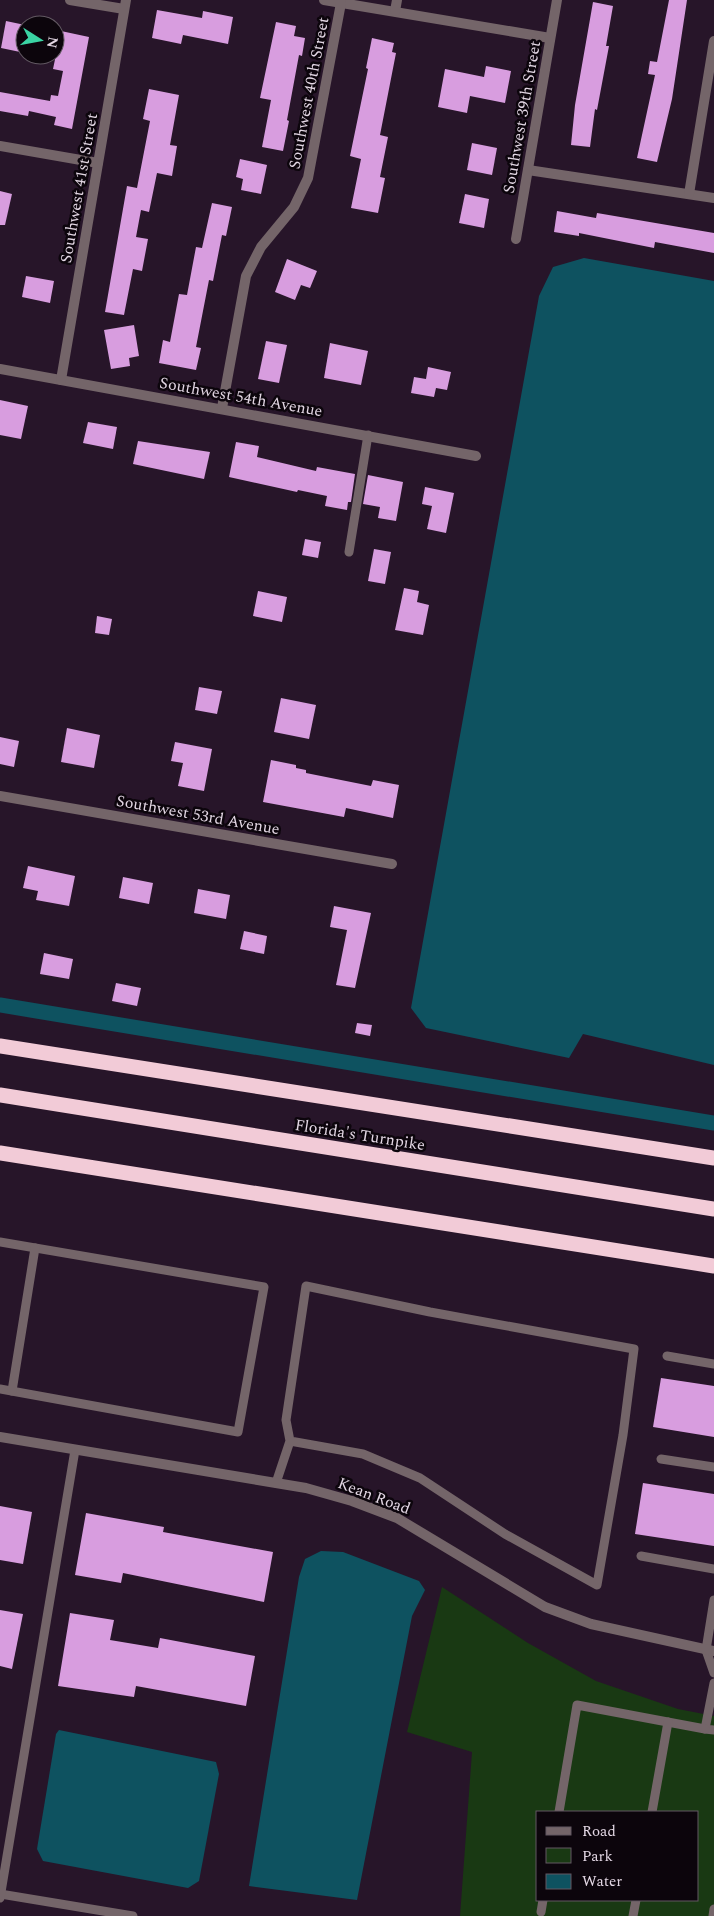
<svg xmlns="http://www.w3.org/2000/svg" width="714" height="1916" viewBox="0 0 714 1916" font-family="Spectral,serif">
	<rect width="100%" height="100%" fill="#271529"/>
	<path fill="#193913" fill-rule="evenodd" d="M442,1587L528,1643L596,1681L678,1709L714,1716V1916H460L472,1752L407,1732ZM538,1812H698V1900H538Z"/>
	<g fill="#0e5260">
		<path d="M584,258L714,281V1065L583,1034L569,1058L426,1028L411,1008L539,296L553,267Z"/>
		<path d="M321,1551L343,1552L419,1581L425,1590L412,1616L357,1900L249,1886L299,1577L305,1559Z"/>
		<path d="M59,1730L216,1762L219,1774L199,1881L188,1888L43,1861L37,1849L56,1734Z"/>
	</g>
	<g fill="none" stroke-linecap="round" stroke-linejoin="round">
		<path stroke="#0e5260" stroke-width="15" d="M0,1005L714,1123"/>
	</g>
	<g fill="#d89ddf">
		<path d="M669,0H687L672,99L657,162L637,158L655,75L648,74L650,61L657,62Z"/>
		<path d="M593,2L613,6L606,46H609L597,110L595,109L590,147L571,145L575,105Z"/>
		<path d="M157,10L202,18L203,11L233,17L228,44L183,35L181,44L152,38Z"/>
		<path d="M6,21L25,25V53L1,48Z"/>
		<path d="M276,22L296,26L294,36L305,38L302,56L299,55L287,120L289,121L283,151L262,147L271,100L260,98Z"/>
		<path d="M61,31L89,37L72,129L54,125L56,117L29,111L28,116L0,111V92L50,101L51,95L58,96L63,71L53,69Z"/>
		<path d="M372,38L394,43L392,52L396,53L380,135L388,137L380,177L385,178L378,213L351,208L361,159L350,156L368,69L366,68Z"/>
		<path d="M486,66L511,71L505,103L470,96L467,113L438,107L445,69L484,77Z"/>
		<path d="M149,89L179,95L170,145L177,146L172,176L157,173L149,212L141,210L136,237L148,239L142,271L133,269L124,315L105,312L127,186L137,188L150,121L143,119Z"/>
		<path d="M472,143L497,148L492,175L467,170Z"/>
		<path d="M240,159L267,165L261,194L241,190L243,179L236,177Z"/>
		<path d="M0,191L12,194L5,225H0Z"/>
		<path d="M465,194L489,199L484,228L459,223Z"/>
		<path d="M212,203L232,207L226,236L222,235L213,281L209,280L196,347L201,348L196,370L159,363L163,340L170,342L179,294L187,295L196,247L202,248Z"/>
		<path d="M557,211L596,218L597,213L714,233V253L655,242L654,248L579,233V236L554,232Z"/>
		<path d="M287,259L317,271L310,288L301,285L295,300L275,292Z"/>
		<path d="M26,276L54,281L50,303L22,297Z"/>
		<path d="M134,325L139,356L129,358L130,366L111,369L104,330Z"/>
		<path d="M266,341L287,345L279,383L258,379Z"/>
		<path d="M330,343L368,351L361,385L324,378Z"/>
		<path d="M428,367L451,372L447,390L436,388L434,397L411,393L414,377L426,379Z"/>
		<path d="M0,400L28,406L21,439L0,435Z"/>
		<path d="M88,422L117,427L113,449L83,443Z"/>
		<path d="M138,441L210,452L204,479L133,464Z"/>
		<path d="M236,442L259,446L257,457L316,471L317,467L355,474L351,502H348L347,510L325,506L327,496L298,490L297,492L229,477Z"/>
		<path d="M368,475L403,482L396,521L378,518L380,507L363,504Z"/>
		<path d="M425,487L454,493L446,533L427,529L432,506L422,504Z"/>
		<path d="M305,539L321,542L318,558L302,555Z"/>
		<path d="M374,549L391,552L385,584L368,581Z"/>
		<path d="M404,588L419,591L417,602L429,605L423,635L395,630Z"/>
		<path d="M258,591L287,597L282,622L253,616Z"/>
		<path d="M97,616L112,619L109,635L95,633Z"/>
		<path d="M199,687L222,691L217,714L195,710Z"/>
		<path d="M281,698L316,705L309,739L274,732Z"/>
		<path d="M67,728L100,735L94,768L61,762Z"/>
		<path d="M0,737L19,741L14,767L0,764Z"/>
		<path d="M175,742L212,749L204,791L178,786L183,763L171,761Z"/>
		<path d="M271,760L296,765V768L306,770V773L371,786L373,780L399,785L393,818L346,808L344,817L263,802Z"/>
		<path d="M28,866L75,876L69,906L36,900L38,891L23,888Z"/>
		<path d="M123,877L153,883L149,904L119,898Z"/>
		<path d="M198,889L230,895L226,919L194,913Z"/>
		<path d="M334,906L371,913L355,988L336,985L347,930L330,927Z"/>
		<path d="M244,931L267,936L264,954L240,949Z"/>
		<path d="M44,953L73,959L69,979L40,974Z"/>
		<path d="M116,983L141,988L137,1006L112,1001Z"/>
		<path d="M357,1023L372,1025L370,1036L355,1033Z"/>
		<path d="M661,1378L714,1386V1437L653,1427Z"/>
		<path d="M643,1483L714,1494V1546L635,1534Z"/>
		<path d="M0,1506L32,1512L23,1564L0,1560Z"/>
		<path d="M86,1513L164,1527L163,1532L273,1552L264,1602L123,1573L121,1583L75,1575Z"/>
		<path d="M0,1610L23,1614L12,1669L0,1666Z"/>
		<path d="M70,1613L114,1620L110,1640L158,1648L160,1638L255,1656L246,1706L136,1686L134,1697L58,1686Z"/>
	</g>
	<g fill="none" stroke-linecap="round" stroke-linejoin="round">
		<g stroke="#746569" stroke-width="9">
			<path d="M349,552L368,435"/>
			<path d="M0,1242L264,1287L238,1432L0,1389"/>
			<path d="M667,1356L714,1364"/>
			<path d="M12,1391L35,1248"/>
			<path d="M661,1459L714,1467"/>
			<path d="M276,1483L290,1441L286,1420L306,1286L430,1312L634,1349L623,1435L597,1585L505,1534L420,1478L363,1454L290,1441"/>
			<path d="M641,1556L714,1569"/>
			<path d="M714,1600L706,1650L714,1673"/>
			<path d="M714,1683L705,1729L714,1730"/>
			<path d="M559,1812L577,1705L705,1729"/>
			<path d="M652,1812L668,1722"/>
			<path d="M0,1894L133,1916"/>
			<path d="M0,1898L75,1450"/>
			<path d="M541,1912L543,1900"/>
			<path d="M633,1916L636,1900"/>
			<path d="M713,1916L714,1909"/>
		</g>
		<g stroke="#746569" stroke-width="10">
			<path d="M70,0L124,9"/>
			<path d="M324,0L550,38"/>
			<path d="M395,11L397,0"/>
			<path d="M0,146L98,163"/>
			<path d="M528,170L714,198"/>
			<path d="M689,194L714,41"/>
			<path d="M516,239L557,0"/>
			<path d="M0,369L476,456"/>
			<path d="M61,380L126,0"/>
			<path d="M222,408L246,276L261,247L294,207L308,178L341,3"/>
			<path d="M0,796L392,864"/>
			<path d="M0,1437L306,1488L352,1501L397,1518L545,1607L591,1624L714,1651"/>
		</g>
		<g stroke="#f2cbd7" stroke-width="15">
			<path d="M0,1046L714,1158"/>
			<path d="M0,1095L714,1209"/>
			<path d="M0,1153L714,1266"/>
		</g>
	</g>
	<g text-anchor="middle" dominant-baseline="central" stroke-width="5" stroke-linejoin="round" paint-order="stroke">
		<g font-size="16" fill="#e3d7e4" stroke="#0c050c">
			<text transform="translate(309 93) rotate(-79)">Southwest 40th Street</text>
			<text transform="translate(522 117) rotate(-80)">Southwest 39th Street</text>
			<text transform="translate(79 188) rotate(-80)">Southwest 41st Street</text>
			<text transform="translate(241 397) rotate(10)">Southwest 54th Avenue</text>
			<text transform="translate(198 815) rotate(10)">Southwest 53rd Avenue</text>
			<text transform="translate(360 1135) rotate(9)">Florida's Turnpike</text>
			<text transform="translate(374 1496) rotate(21)">Kean Road</text>
		</g>
	</g>
	<rect x="536" y="1811" width="162" height="90" fill="#0c050c" stroke="#625962"/>
	<rect x="546" y="1827" width="25" height="8" fill="#746569" stroke="#625962"/>
	<text x="582" y="1836" font-size="15" fill="#e3d7e4">Road</text>
	<rect x="546" y="1848" width="25" height="15" fill="#193913" stroke="#625962"/>
	<text x="582" y="1861" font-size="15" fill="#e3d7e4">Park</text>
	<rect x="546" y="1874" width="25" height="15" fill="#0e5260" stroke="#625962"/>
	<text x="582" y="1886" font-size="15" fill="#e3d7e4">Water</text>
	<g transform="translate(40 40) rotate(101)"><circle r="24" fill="#0c050c" stroke="#625962"/>
	<path d="M0-4L9 19L0 12L-9 19Z" fill="#3bd4a4"/>
	<text y="-8" font-size="14" font-weight="bold" text-anchor="middle" fill="#e3d7e4">N</text>
	</g>
</svg>
